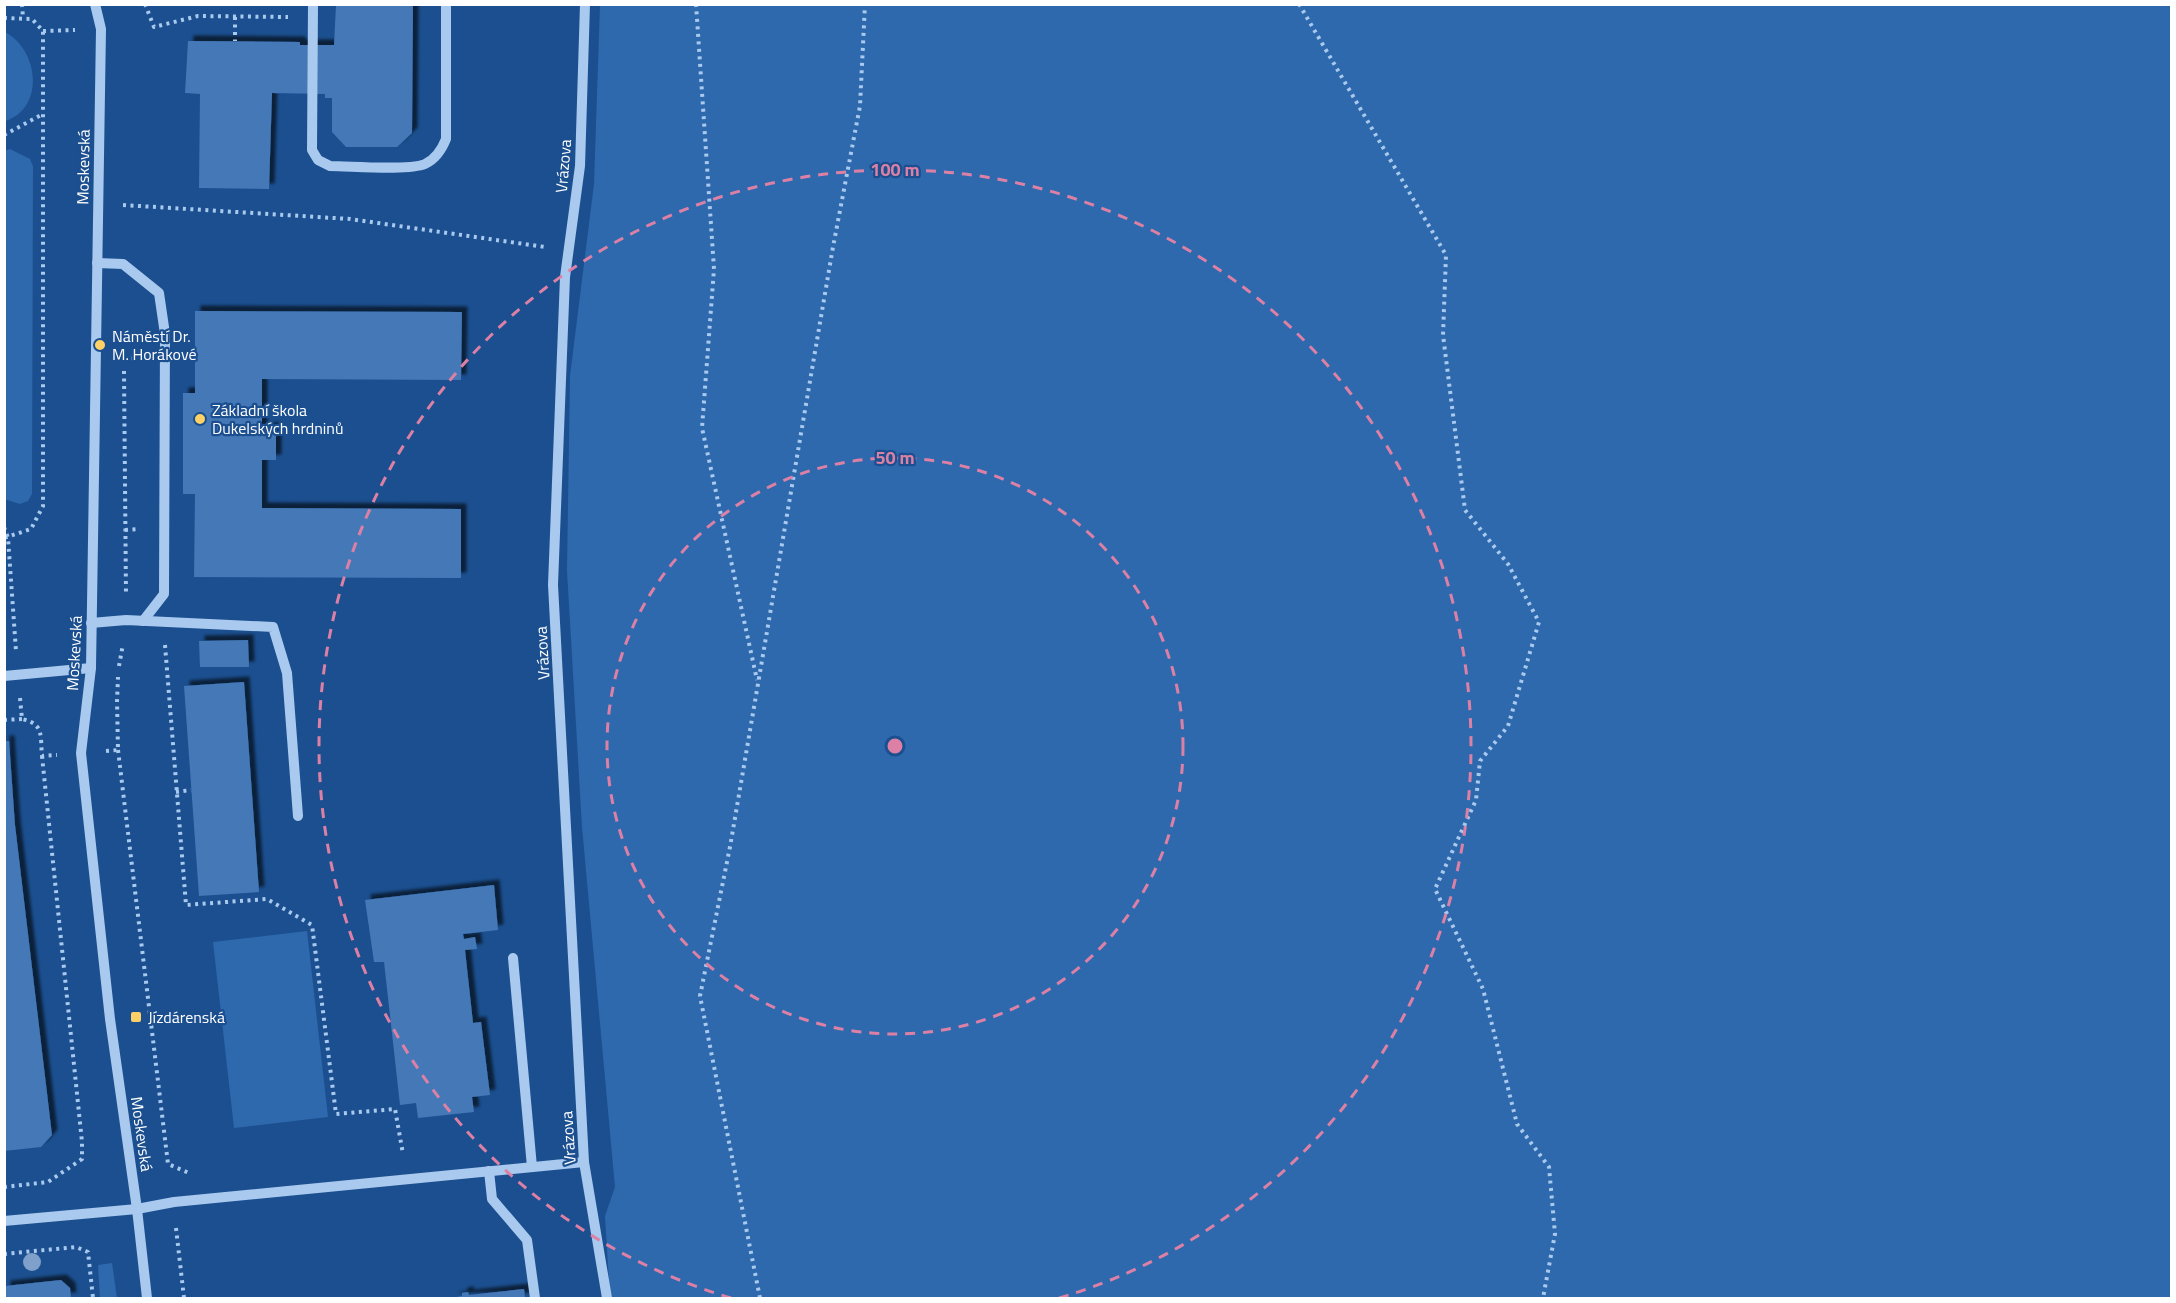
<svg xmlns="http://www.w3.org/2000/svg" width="2176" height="1303" viewBox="0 0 2176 1303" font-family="'Titillium Web',sans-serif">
	<defs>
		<filter id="shadow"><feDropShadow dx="5.5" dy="-5.5" stdDeviation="1.5" flood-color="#0009"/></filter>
	</defs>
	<rect width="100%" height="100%" fill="#1b4f8f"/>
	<g fill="#2e69ad">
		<path d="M600,5H2171V1298H610L605,1216L615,1187L582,827L567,571L570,376L594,184Z"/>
		<path d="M5,32C38,49 46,108 5,121Z"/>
		<path d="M10,149L30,159L33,166L32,494L28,501L20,504L4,499V151Z"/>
		<path d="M307,931L328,1117L234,1128L213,942Z"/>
		<path d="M112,1263L117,1298H100L98,1265Z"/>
	</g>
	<g fill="#4478b7" filter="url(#shadow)">
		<path d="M336,5H413L412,133L397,147H346L332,132V98H325V94L272,93L269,189L199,188L200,94L185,93L188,41L300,42V45H334Z"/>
		<path d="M195,311L462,312L461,380L262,379V428H276V460H262V508L461,509V578L194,577L195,494H183V393H195Z"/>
		<path d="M248,640L249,667H200L199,641Z"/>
		<path d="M244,682L259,892L199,896L184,686Z"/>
		<path d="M4,741H9L15,825L52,1135L41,1147L4,1151Z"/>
		<path d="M494,885L498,930L463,934L464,939L475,937L477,949L465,950L473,1023L481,1022L490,1095L472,1097L474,1112L418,1118L416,1103L400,1105L384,962H374L365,900Z"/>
		<path d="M61,1280L70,1288L71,1298H5V1286Z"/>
		<path d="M524,1289L525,1298H451L462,1296V1293L468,1292L469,1295Z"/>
	</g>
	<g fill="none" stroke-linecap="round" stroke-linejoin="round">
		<g stroke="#a9c9ee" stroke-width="4" stroke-dasharray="3 4.5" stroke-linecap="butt">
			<path d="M22,4L23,18"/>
			<path d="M145,4L154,27L198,16L288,17"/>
			<path d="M696,4L714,269L702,428L757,680"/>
			<path d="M1299,4L1446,255L1443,335L1465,510L1508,564L1539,622L1508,726L1480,761L1476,800L1435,889L1483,989L1517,1124L1549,1167L1555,1234L1543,1298"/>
			<path d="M235,17V41"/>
			<path d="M4,18L32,19L43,31V506L31,529L4,538"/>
			<path d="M43,31L75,30"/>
			<path d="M4,135L43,114"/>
			<path d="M123,205L350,219L545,247"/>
			<path d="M124,359L141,358"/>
			<path d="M124,371L126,595"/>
			<path d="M4,527L8,538L16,651"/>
			<path d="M125,530L140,529"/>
			<path d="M165,645L186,905L267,899L312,925L336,1114L395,1109L403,1154"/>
			<path d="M119,666L123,644"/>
			<path d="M20,698L22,719C45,724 40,737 42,756L57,755"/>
			<path d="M4,720L22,719"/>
			<path d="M118,750L168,1164L189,1173"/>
			<path d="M106,751L118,750L117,702L118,677"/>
			<path d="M176,792L191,790"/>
			<path d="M4,1187L48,1182L82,1159V1142L42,756"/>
			<path d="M176,1228L184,1298"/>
			<path d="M4,1254L76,1247L88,1252L93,1298"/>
			<path d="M760,1298L700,996L730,847L833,247L860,106L865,4"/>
		</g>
		<g stroke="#a9c9ee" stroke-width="10">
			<path d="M95,4L101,29L91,668L81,753L110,1019L137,1209L147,1298"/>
			<path d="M313,4L312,150L318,160L330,166C351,166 408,171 425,164C436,159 442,149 446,139V4"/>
			<path d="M585,4L580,166L565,277L553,585L584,1162L607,1298"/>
			<path d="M97,263L123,264L159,293L165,334L164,594L143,621"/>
			<path d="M91,623L126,620L273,627L287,673L298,816"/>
			<path d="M4,676L91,668"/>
			<path d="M513,958L532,1167"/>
			<path d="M489,1171L492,1199L527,1240L535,1298"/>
			<path d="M4,1221L137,1209L174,1202L584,1162"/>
		</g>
	</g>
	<circle fill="#7ea0ca" cx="32" cy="1262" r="9"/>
	<g fill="none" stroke="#dd80a5" stroke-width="3" stroke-dasharray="10 8">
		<circle cx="895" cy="746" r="288"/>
		<path d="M731 1298A576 576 0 1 1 1059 1298"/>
	</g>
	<g fill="#ffd166" stroke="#1b4f8f" stroke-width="2">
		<circle cx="100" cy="345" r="6"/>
		<circle cx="200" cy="419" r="6"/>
		<rect x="130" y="1011" width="12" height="12" rx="3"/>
	</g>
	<g text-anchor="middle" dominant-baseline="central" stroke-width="4.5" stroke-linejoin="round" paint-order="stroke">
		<g font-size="16" fill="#fff" stroke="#1b4f8f">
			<text transform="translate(563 166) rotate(-85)">Vrázova</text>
			<text transform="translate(83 167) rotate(-89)">Moskevská</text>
			<text transform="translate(74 653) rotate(-87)">Moskevská</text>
			<text transform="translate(542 653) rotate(-93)">Vrázova</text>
			<text transform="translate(142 1134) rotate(82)">Moskevská</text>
			<text transform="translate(568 1138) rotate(-94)">Vrázova</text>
		</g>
		<g font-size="16" fill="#fff" stroke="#1b4f8f" text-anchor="start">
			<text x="112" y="336">Náměstí Dr.<tspan x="112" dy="18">M. Horákové</tspan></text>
			<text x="212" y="410">Základní škola<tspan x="212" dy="18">Dukelských hrdninů</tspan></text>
			<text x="148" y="1017">Jízdárenská</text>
		</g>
	</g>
	<circle cx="895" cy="746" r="9" fill="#dd80a5" stroke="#1b4f8f" stroke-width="3"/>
	<g font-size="18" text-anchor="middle" font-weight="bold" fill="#dd80a5" stroke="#1b4f8f" stroke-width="4.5" stroke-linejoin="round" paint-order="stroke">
		<text x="895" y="176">100 m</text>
		<text x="895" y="464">50 m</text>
	</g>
	<rect width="2176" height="1303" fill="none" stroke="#ffffff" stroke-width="12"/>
</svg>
